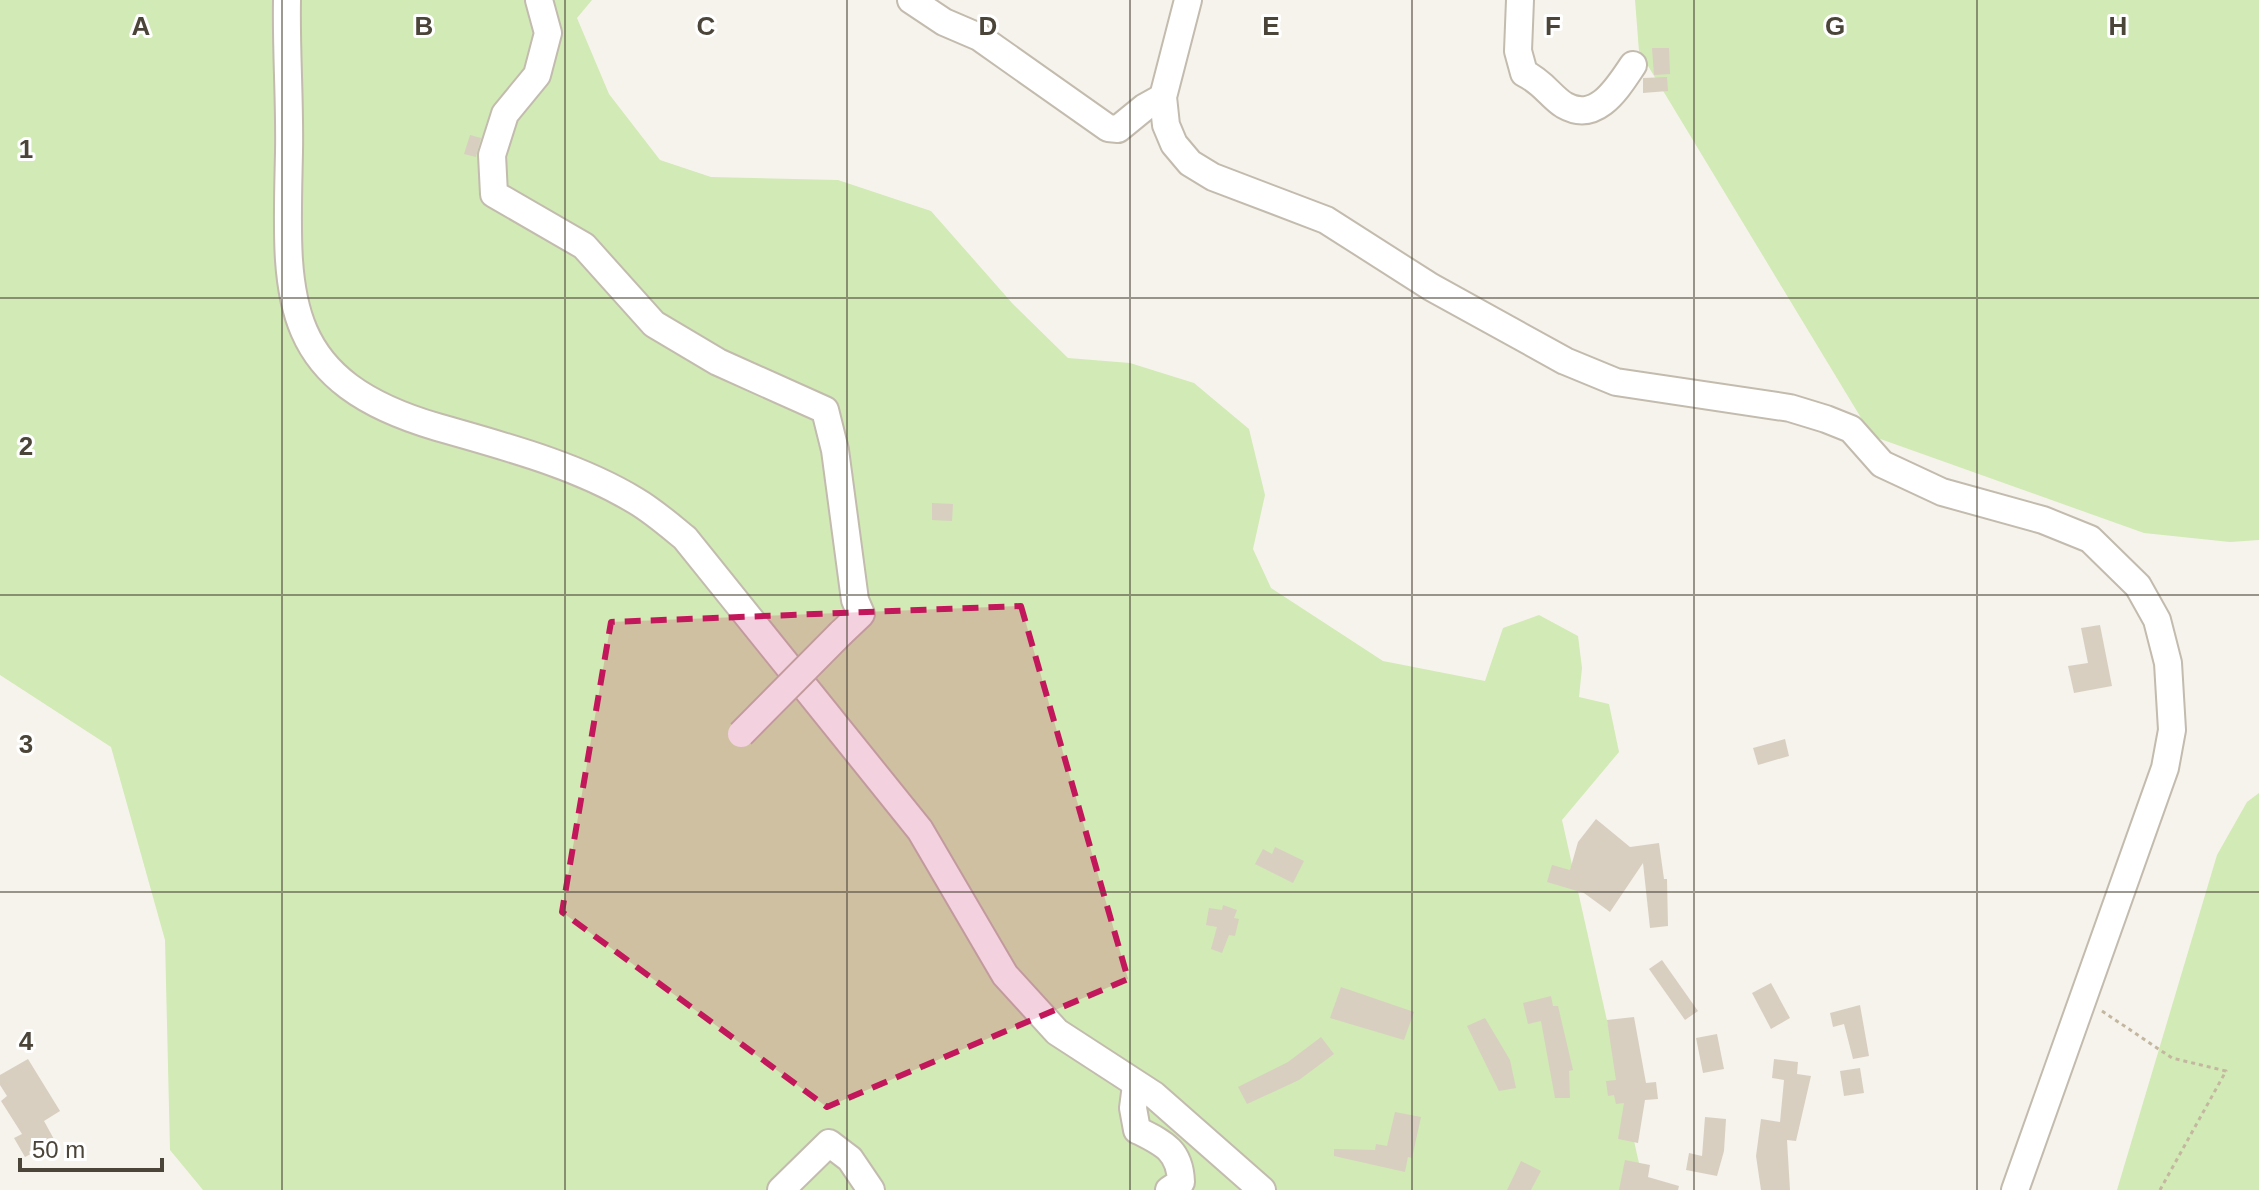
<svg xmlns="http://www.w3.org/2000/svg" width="2259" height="1190" viewBox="0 0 2259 1190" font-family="Arial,sans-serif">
	<rect width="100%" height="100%" fill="#f6f3ec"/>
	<g fill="#d2eab5">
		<path d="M0,0H592L577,18L609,94L660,160L711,177L838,180L931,211L1012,303L1068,358L1130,363L1194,383L1249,429L1265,495L1253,549L1271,588L1383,661L1485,681L1503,628L1539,615L1578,636L1582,668L1579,697L1609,704L1619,752L1562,820L1645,1190H203L170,1150L165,940L111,747L0,675Z"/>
		<path d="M1635,0H2259V540L2230,542L2144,533L1872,436L1639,51Z"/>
		<path d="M2259,793V1190H2117L2217,855L2247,802Z"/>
	</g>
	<g fill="#d8cfc1">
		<path d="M1652,48H1669L1670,74L1654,75Z"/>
		<path d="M1667,77L1668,91L1643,93V78Z"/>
		<path d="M470,135L481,138L476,157L464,154Z"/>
		<path d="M932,503L953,504L952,521L932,520Z"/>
		<path d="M2100,625L2112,686L2074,693L2068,666L2088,663L2081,628Z"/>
		<path d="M1785,739L1789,756L1758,765L1753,748Z"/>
		<path d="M1596,819L1630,847L1659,843L1664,879H1667L1668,926L1650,928L1643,863L1610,912L1584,893L1547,882L1552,865L1570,870L1578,842Z"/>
		<path d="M1275,847L1304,861L1293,883L1255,864L1263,849L1272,854Z"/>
		<path d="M1223,905L1237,910L1234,918L1239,919L1235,936L1229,935L1222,953L1211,949L1217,927L1206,925L1209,908L1222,910Z"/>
		<path d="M1662,960L1698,1011L1685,1020L1649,969Z"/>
		<path d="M1771,983L1790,1018L1771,1029L1752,993Z"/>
		<path d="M1341,987L1414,1012L1404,1040L1330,1018Z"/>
		<path d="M1551,996L1553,1006H1558L1573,1070L1569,1071L1570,1098H1555L1541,1021L1528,1024L1523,1003Z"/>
		<path d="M1860,1005L1869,1056L1853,1059L1844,1024L1833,1027L1830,1013Z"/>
		<path d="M1634,1017L1646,1083L1656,1082L1658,1099L1645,1100L1638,1143L1618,1139L1624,1103L1616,1104L1614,1095L1608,1096L1606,1081L1616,1080L1607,1020Z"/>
		<path d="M1485,1018L1510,1060L1516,1088L1499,1091L1467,1026Z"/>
		<path d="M1717,1034L1724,1069L1703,1073L1696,1038Z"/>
		<path d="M1321,1037L1334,1054L1299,1080L1247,1104L1238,1087L1288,1062Z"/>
		<path d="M28,1059L60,1111L44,1121L55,1141L25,1157L14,1138L22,1134L1,1101L7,1096L0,1085V1075Z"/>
		<path d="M1774,1059L1798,1062L1797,1074L1811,1076L1796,1141L1787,1140L1790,1190H1761L1756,1156L1761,1119L1780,1122L1784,1080L1772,1078Z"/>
		<path d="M1860,1068L1864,1093L1844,1096L1840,1071Z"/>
		<path d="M1395,1112L1421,1117L1412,1158L1408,1157L1405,1172L1334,1156V1149L1375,1150L1376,1144L1387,1146Z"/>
		<path d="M1705,1117L1726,1119L1724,1151L1717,1176L1686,1170L1689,1153L1702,1156Z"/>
		<path d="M1625,1160L1650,1165L1648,1177L1679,1186L1678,1190H1619Z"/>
		<path d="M1521,1161L1541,1171L1531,1190H1507Z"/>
	</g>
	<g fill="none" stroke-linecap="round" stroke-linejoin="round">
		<g stroke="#c2bbae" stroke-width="30">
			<g id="minor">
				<path d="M287,0C286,51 290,101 289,152C286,295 277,380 437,427C503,446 577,465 636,501C653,511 669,525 685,538L920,830L1005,975L1057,1032L1154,1095L1262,1190"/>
				<path d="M539,0L548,33L537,75L505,114L492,155L494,194L584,246L654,324L718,362L825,410L835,450L855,600L861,614L841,633"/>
				<path d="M911,0L944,22L979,37L1108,128L1118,129L1145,107L1163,97"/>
				<path d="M1188,0L1163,97L1166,125L1174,144L1190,163L1213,177L1326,220L1431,287L1565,361L1616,382L1790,408L1826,419L1851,429L1882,464L1942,492L2043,520L2090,539L2138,586L2157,620L2168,663L2172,730L2165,768L2015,1190"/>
				<path d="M1520,0L1518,51L1524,73C1544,83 1550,96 1564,105C1597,124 1618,87 1633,65"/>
				<path d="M1136,1085L1133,1108L1137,1130C1163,1143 1180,1150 1181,1182L1169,1190"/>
				<path d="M781,1190L829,1143L850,1159L871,1190"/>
			</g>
		</g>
		<path stroke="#c4b79f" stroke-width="3" stroke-dasharray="4 4" stroke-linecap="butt" d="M2102,1011L2172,1058L2226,1071L2160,1190"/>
		<use href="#minor" stroke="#fff" stroke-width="26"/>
		<g stroke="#c2bbae" stroke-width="30" stroke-linecap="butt">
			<path id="minor-bridge" d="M741,734L841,633"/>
		</g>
		<use href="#minor-bridge" stroke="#fff" stroke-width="26"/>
	</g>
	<path fill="#c2185b" fill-opacity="0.2" stroke="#c2185b" stroke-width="6" stroke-dasharray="16 10" stroke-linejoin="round" d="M1021,606L1128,979L827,1107L562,912L611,622Z"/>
	<path fill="none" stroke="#4b4439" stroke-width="2" stroke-opacity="0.55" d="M282,0V1190M565,0V1190M847,0V1190M1130,0V1190M1412,0V1190M1694,0V1190M1977,0V1190M0,298H2259M0,595H2259M0,892H2259"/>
	<g font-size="26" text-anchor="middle" font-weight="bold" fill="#4b4439" stroke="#fff" stroke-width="6" stroke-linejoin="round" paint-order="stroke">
		<text x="141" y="35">A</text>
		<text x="424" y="35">B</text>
		<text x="706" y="35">C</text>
		<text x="988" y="35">D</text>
		<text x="1271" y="35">E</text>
		<text x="1553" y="35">F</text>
		<text x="1835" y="35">G</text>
		<text x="2118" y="35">H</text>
		<text x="26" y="158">1</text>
		<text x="26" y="455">2</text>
		<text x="26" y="753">3</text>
		<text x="26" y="1050">4</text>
	</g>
	<path d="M20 1158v12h142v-12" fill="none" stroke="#4b4439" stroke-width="4"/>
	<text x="32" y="1158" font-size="24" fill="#4b4439" stroke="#ffffff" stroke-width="6" paint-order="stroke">50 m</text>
</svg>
